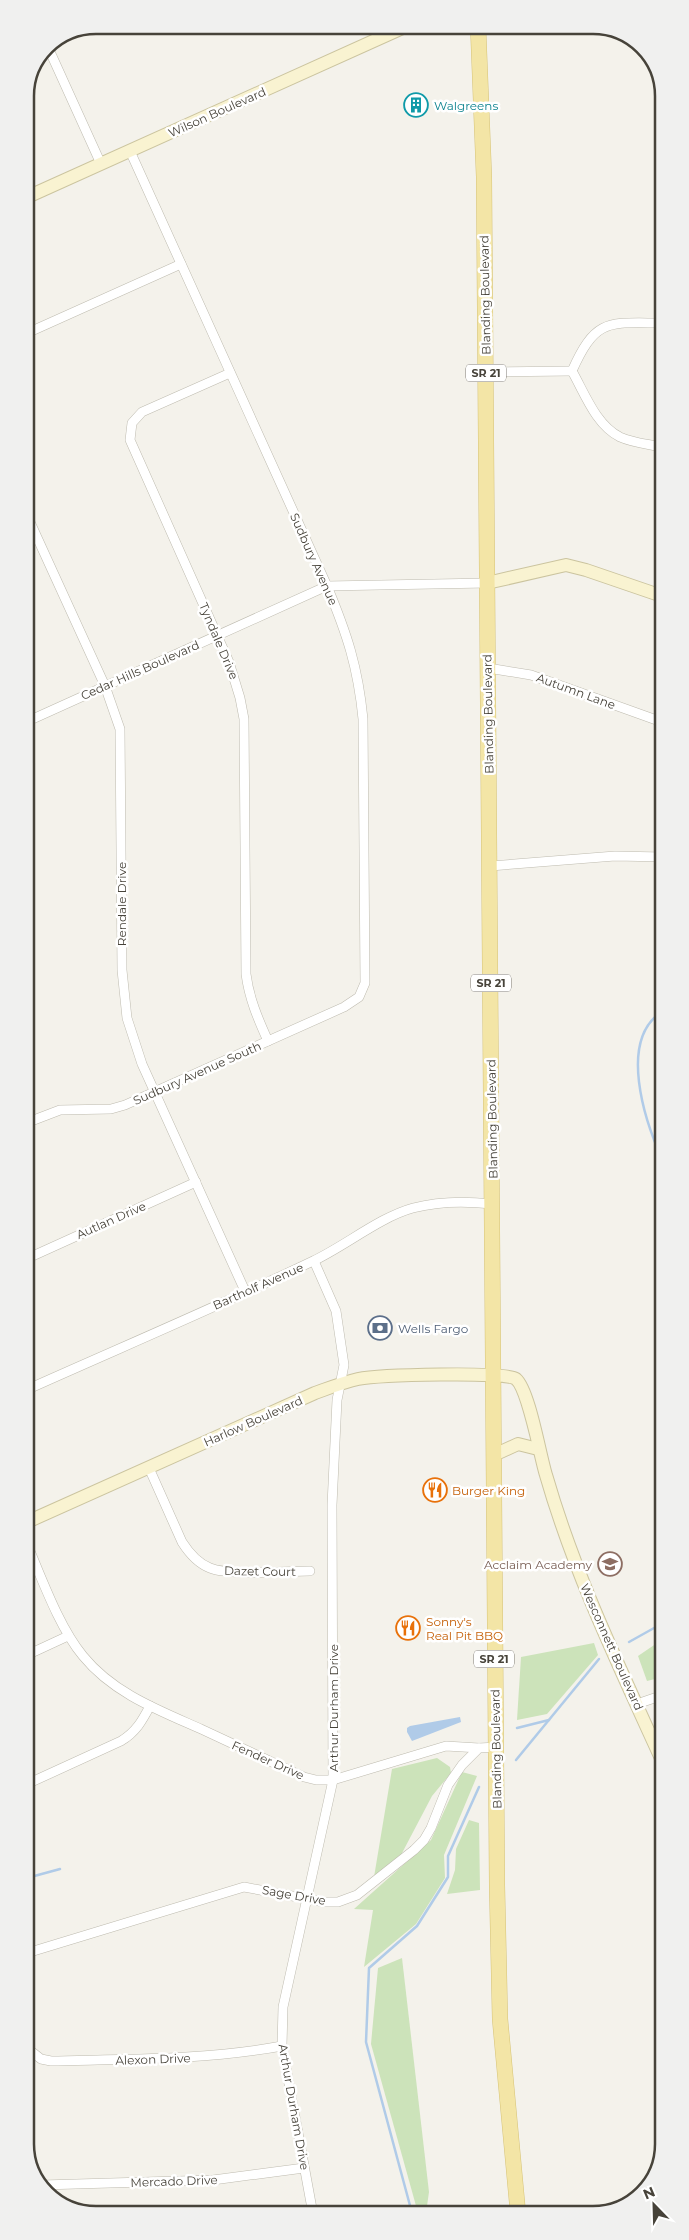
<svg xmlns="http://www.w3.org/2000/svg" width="689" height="2240" viewBox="0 0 689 2240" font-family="Montserrat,sans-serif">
	<rect width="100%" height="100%" fill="#f4f2eb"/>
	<g fill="#cce3ba">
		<path d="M663,1639V1677L647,1681L638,1656Z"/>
		<path d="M594,1643L598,1655L547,1714L517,1720L521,1657Z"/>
		<path d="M437,1758L450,1767L451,1773L432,1796L401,1855L374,1877L392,1769Z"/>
		<path d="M462,1772L477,1776L444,1855L445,1878L416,1924L364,1967L373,1910L354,1909L431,1840Z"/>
		<path d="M469,1820L479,1823L480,1890L447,1894L455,1870L456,1849Z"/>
		<path d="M402,1958L429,2192L426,2213H418L371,2044L378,1968Z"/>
	</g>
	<path fill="#b0cbe8" d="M460,1717L461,1722L412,1741L407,1732V1728L410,1726Z"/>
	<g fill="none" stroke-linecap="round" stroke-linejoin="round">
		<g stroke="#b0cbe8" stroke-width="2.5">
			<path d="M663,1011C617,1039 645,1122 663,1161"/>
			<path d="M629,1642L663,1623"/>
			<path d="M517,1728L549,1720"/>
			<path d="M516,1760L599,1659"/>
			<path d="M27,1878L60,1869"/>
			<path d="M412,2213L366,2042L369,1968L417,1926L448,1877V1856L479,1787"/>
		</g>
		<g stroke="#bebbaf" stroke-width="10">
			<g id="street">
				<path d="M47,45L101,164"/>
				<path d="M25,334L181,264"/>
				<path d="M572,371C585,394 596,425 620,437C633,443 648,444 662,447"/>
				<path d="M572,371C596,317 609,323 662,323"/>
				<path d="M486,372L572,371"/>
				<path d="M230,373L142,412L132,423L130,440L229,662L240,698L244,719L246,974C249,998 258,1019 268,1041"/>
				<path d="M25,511L105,686L120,729L122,970L127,1018L142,1064L245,1291"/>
				<path d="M488,668L531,675L662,722"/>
				<path d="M26,722L327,586L487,583"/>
				<path d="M490,866L615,856L663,857"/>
				<path d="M26,1123L60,1110L111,1109L125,1105L344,1007L359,997L365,983L363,719C358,667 347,634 327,586L130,151"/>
				<path d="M26,1259L196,1182"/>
				<path d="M26,1390C122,1347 219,1306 313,1261C345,1246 380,1217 413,1208C439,1201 466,1201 492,1204"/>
				<path d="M149,1468L182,1542C189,1553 197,1563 210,1568C230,1576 285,1571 310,1571"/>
				<path d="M27,1544C42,1579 59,1627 83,1656C113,1693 158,1710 201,1729C235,1745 270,1761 304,1777L316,1780H333L446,1746L479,1748"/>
				<path d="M27,1655L68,1636"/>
				<path d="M637,1704L663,1695"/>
				<path d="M27,1784L121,1741C136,1732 142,1721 150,1706"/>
				<path d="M27,1953L244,1887L324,1902H338L357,1895L414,1850L424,1840L431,1828L448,1785L462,1765L479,1748L497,1747"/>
				<path d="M27,2048L41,2059L51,2061C128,2059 206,2060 282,2046"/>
				<path d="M42,2185L213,2180L304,2168"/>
				<path d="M313,2214L282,2046L283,2007L333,1780L332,1505L337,1400L344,1365L336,1311L314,1261"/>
			</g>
		</g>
		<g stroke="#cbc49f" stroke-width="14">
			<g id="secondary">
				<path d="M25,198L409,25"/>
				<path d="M487,583L566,565L586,570L662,596"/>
				<path d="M494,1455L518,1444L538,1449"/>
				<path d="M27,1522L315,1393C329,1388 344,1382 358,1379C378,1375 505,1371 516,1379C529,1390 540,1456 546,1475C575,1576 621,1670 664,1765"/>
			</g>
		</g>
		<g stroke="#d6c377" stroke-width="16">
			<path id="primary" d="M478,25L484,177L497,1885L500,2019L518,2213"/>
		</g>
		<use href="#street" stroke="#fff" stroke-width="9"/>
		<use href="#secondary" stroke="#f9f3d1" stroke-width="12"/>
		<use href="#primary" stroke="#f3e5a6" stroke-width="15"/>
	</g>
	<defs>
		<g id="building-ring" transform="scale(1.25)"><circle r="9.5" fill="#fff" stroke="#0f9aa8" stroke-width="1.5"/><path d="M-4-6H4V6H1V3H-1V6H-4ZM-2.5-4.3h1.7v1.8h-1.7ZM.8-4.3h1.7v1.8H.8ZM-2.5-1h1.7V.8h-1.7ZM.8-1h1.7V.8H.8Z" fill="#0f9aa8"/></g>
		<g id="bank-ring" transform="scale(1.25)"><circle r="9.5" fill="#fff" stroke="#5c6f8a" stroke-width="1.5"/><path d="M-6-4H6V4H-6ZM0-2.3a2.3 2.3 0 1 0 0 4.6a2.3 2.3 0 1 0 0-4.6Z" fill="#5c6f8a"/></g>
		<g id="restaurant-ring" transform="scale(1.25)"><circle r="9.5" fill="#fff" stroke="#e8710a" stroke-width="1.5"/><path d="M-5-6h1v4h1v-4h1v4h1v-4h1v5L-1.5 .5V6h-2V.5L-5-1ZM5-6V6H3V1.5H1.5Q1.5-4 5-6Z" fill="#e8710a"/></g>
		<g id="school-ring" transform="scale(1.25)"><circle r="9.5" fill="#fff" stroke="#8d6e63" stroke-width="1.5"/><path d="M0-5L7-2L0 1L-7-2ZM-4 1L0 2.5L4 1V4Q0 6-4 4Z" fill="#8d6e63"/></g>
	</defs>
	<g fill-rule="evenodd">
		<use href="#building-ring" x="416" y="105"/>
		<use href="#bank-ring" x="380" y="1328"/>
		<use href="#restaurant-ring" x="435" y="1490"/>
		<use href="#school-ring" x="610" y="1564"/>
		<use href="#restaurant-ring" x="408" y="1628"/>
	</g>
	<g text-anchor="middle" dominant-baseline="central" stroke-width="5" stroke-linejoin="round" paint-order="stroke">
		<g fill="#fff" stroke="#7e7b75" stroke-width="1">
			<rect x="466" y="364.5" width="40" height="17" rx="4"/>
			<rect x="471" y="974.5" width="40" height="17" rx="4"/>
			<rect x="474" y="1650.5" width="40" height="17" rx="4"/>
		</g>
		<g font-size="11" font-weight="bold" fill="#47433a">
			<text x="486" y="373">SR 21</text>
			<text x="491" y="983">SR 21</text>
			<text x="494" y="1659">SR 21</text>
		</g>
		<g font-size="12" fill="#0d838f" stroke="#fff" text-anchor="start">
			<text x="434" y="105">Walgreens</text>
		</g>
		<g font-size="12" fill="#47433a" stroke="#fff">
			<text transform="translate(217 112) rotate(-24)">Wilson Boulevard</text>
			<text transform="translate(485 295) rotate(-91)">Blanding Boulevard</text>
			<text transform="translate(314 559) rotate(66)">Sudbury Avenue</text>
			<text transform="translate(219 641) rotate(67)">Tyndale Drive</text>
			<text transform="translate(140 670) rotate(-24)">Cedar Hills Boulevard</text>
			<text transform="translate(576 691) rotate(20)">Autumn Lane</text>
			<text transform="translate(488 714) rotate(-91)">Blanding Boulevard</text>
			<text transform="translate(121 904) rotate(-90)">Rendale Drive</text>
			<text transform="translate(197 1073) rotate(-24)">Sudbury Avenue South</text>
			<text transform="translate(492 1119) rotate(-91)">Blanding Boulevard</text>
			<text transform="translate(111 1220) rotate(-24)">Autlan Drive</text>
			<text transform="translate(258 1286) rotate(-24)">Bartholf Avenue</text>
			<text transform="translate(253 1421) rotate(-24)">Harlow Boulevard</text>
			<text transform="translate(260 1571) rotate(1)">Dazet Court</text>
			<text transform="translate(612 1647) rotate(66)">Wesconnett Boulevard</text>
			<text transform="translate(333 1708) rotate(-90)">Arthur Durham Drive</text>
			<text transform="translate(496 1749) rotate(-91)">Blanding Boulevard</text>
			<text transform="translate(268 1760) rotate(24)">Fender Drive</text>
			<text transform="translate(294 1895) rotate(10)">Sage Drive</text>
			<text transform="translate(153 2059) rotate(-2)">Alexon Drive</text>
			<text transform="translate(294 2107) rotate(80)">Arthur Durham Drive</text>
			<text transform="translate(174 2181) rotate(-2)">Mercado Drive</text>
		</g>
		<g font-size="12" fill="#4e5e75" stroke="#fff" text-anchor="start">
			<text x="398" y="1328">Wells Fargo</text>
		</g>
		<g font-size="12" fill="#c56008" stroke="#fff" text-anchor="start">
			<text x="452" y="1490">Burger King</text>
			<text x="426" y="1621">Sonny's<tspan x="426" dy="14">Real Pit BBQ</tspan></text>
		</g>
		<g font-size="12" fill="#785e54" stroke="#fff" text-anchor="end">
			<text x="592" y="1564">Acclaim Academy</text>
		</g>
	</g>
	<path d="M0 0H689V2240H0ZM96 34H593A62 62 0 0 1 655 96V2144A62 62 0 0 1 593 2206H96A62 62 0 0 1 34 2144V96A62 62 0 0 1 96 34Z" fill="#f0f0ef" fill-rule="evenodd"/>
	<path fill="none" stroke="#47433a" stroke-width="2.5" d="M96 34H593A62 62 0 0 1 655 96V2144A62 62 0 0 1 593 2206H96A62 62 0 0 1 34 2144V96A62 62 0 0 1 96 34Z"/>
	<g transform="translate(654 2205) rotate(337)" stroke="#ffffff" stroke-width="4" paint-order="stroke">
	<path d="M0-4L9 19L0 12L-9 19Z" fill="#47433a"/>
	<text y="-8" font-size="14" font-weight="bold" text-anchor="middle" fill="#47433a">N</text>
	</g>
</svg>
